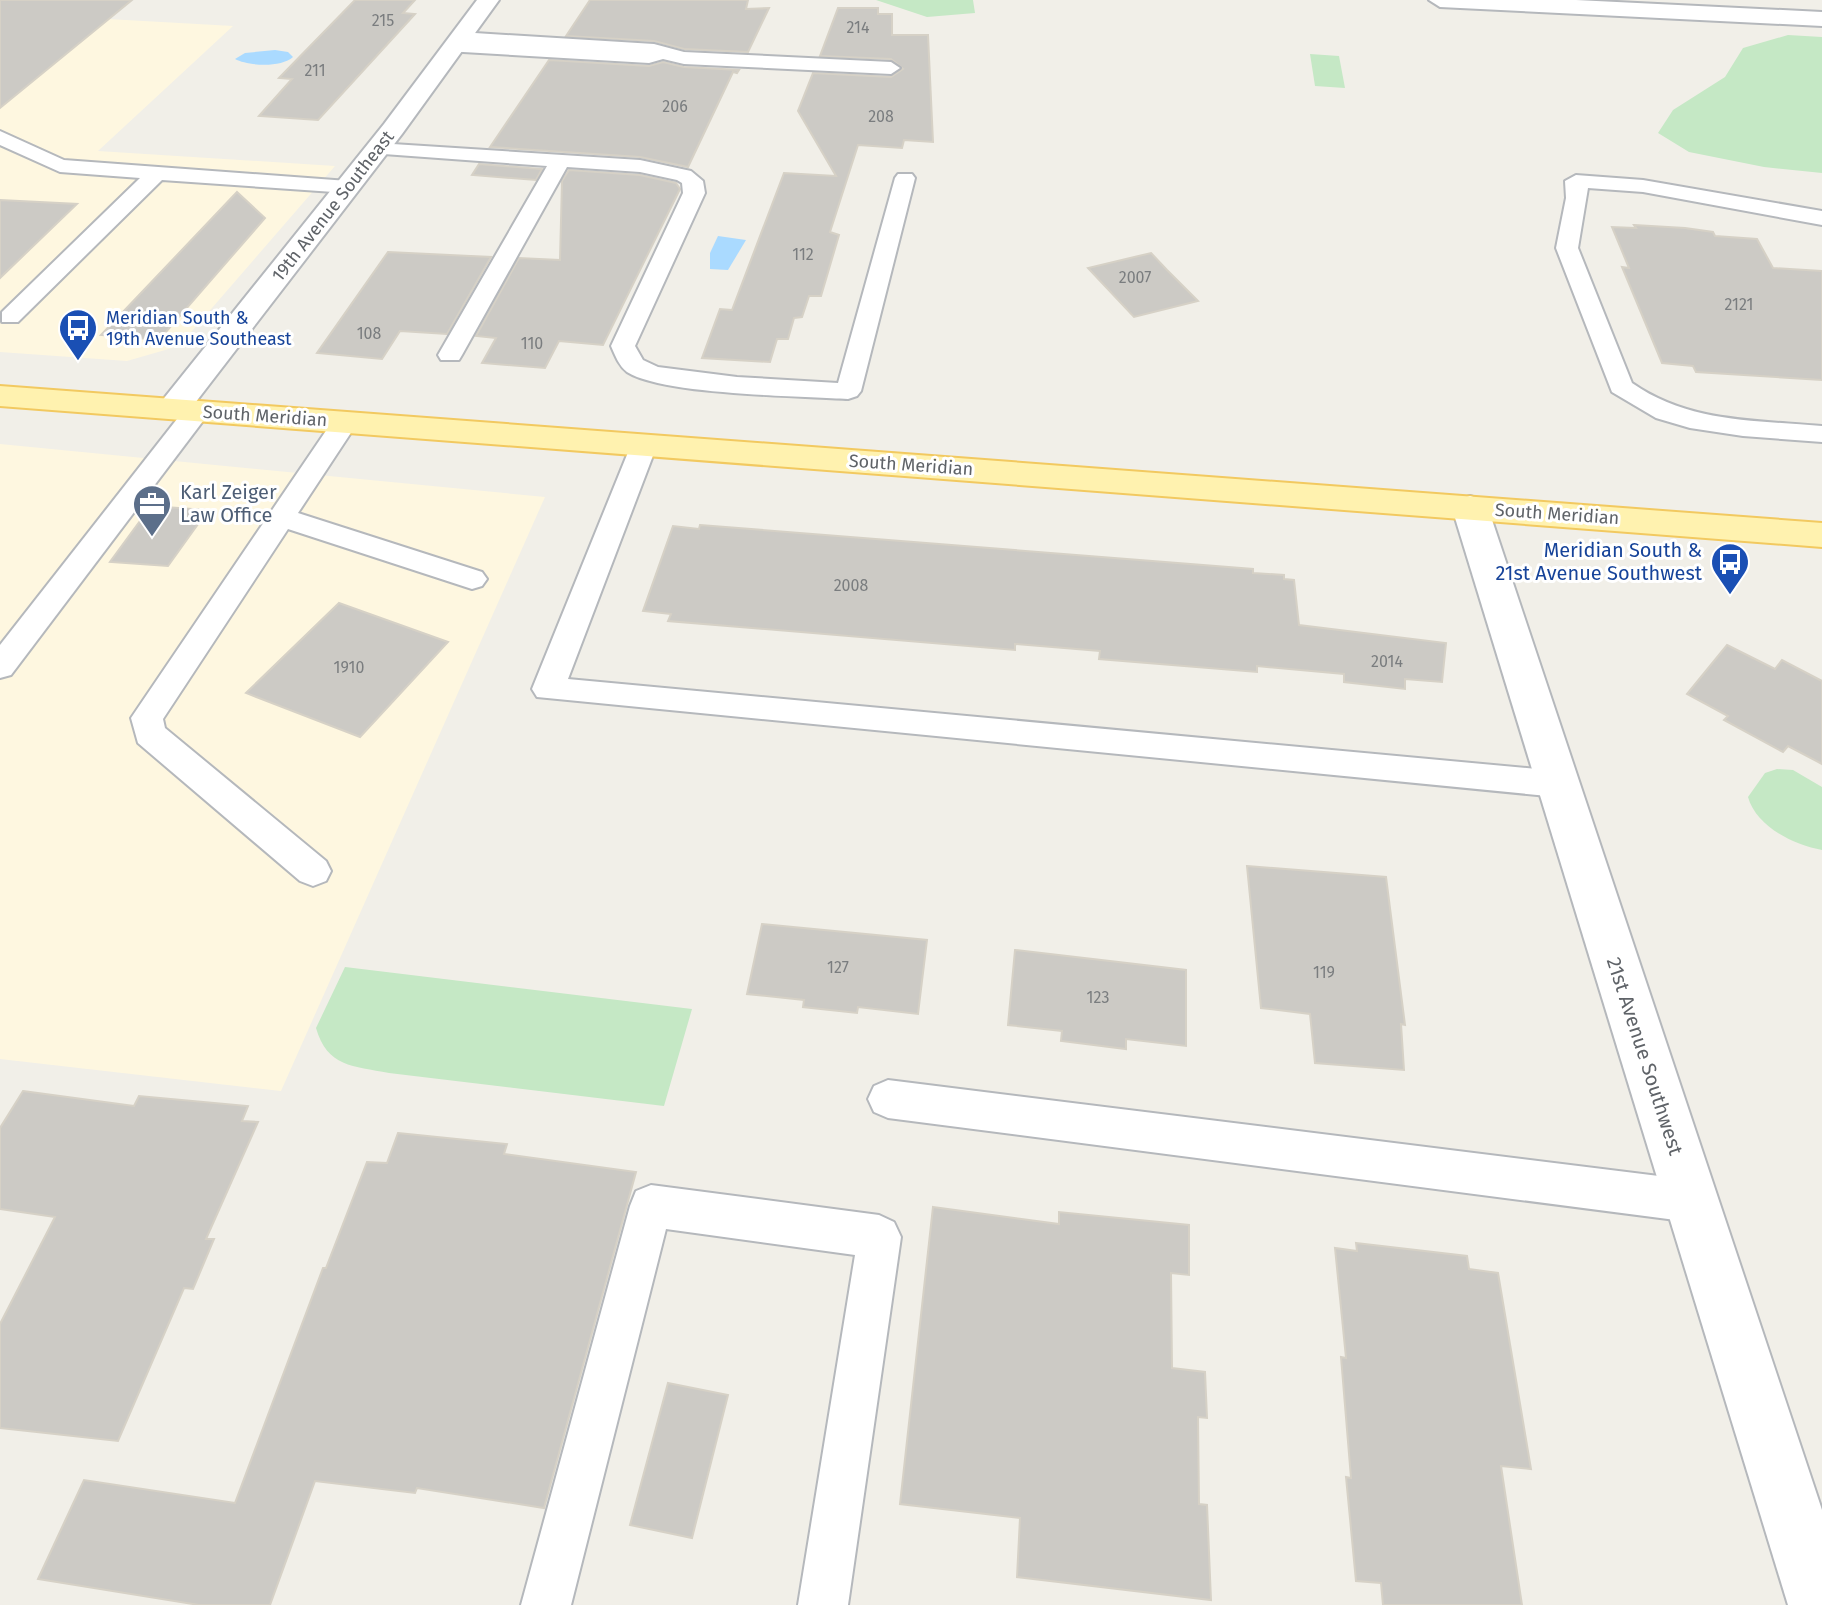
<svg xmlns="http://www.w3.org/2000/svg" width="1822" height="1605" viewBox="0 0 1822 1605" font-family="'Fira Sans',sans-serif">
	<rect width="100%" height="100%" fill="#f1efe8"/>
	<g fill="#fef7e0">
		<path d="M0,13L233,26L98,151L335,166L179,346L127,361L0,352Z"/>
		<path d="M0,444L545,497L281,1091L0,1059Z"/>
	</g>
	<g fill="#c5e8c5">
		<path d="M876,0H973L975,13L927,17Z"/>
		<path d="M1788,35L1822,37V173L1764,167L1689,152L1658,133L1673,110L1725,77L1743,48Z"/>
		<path d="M1310,54L1339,56L1345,88L1315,86Z"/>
		<path d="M1777,769L1793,770L1822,787V850C1793,845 1756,826 1748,797L1765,773Z"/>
		<path d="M345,967L692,1009L664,1106L389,1073C353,1066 327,1067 316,1028Z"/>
	</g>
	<g fill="#aadaff">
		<path d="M275,50L288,52L293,57C281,68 248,66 235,59L245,53Z"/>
		<path d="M718,236L746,240L728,270L710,269V253Z"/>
	</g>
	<g fill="#cccac5" stroke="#d6d1c6" stroke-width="2">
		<path d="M0,0H132L0,108Z"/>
		<path d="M355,0H415L403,13L415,14L318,120L259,116L292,79L279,78Z"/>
		<path d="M590,0H748L746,9L769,8L748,52L684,49L654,41L566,36Z"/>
		<path d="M838,8H878V14H892V35H928L933,142L904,140L902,148L858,145L830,232L839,235L821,296H809L802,317L794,318L788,339H777L770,362L702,358L720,309L732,310L784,173L836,176L798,111L813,73L891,77L903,69L891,59L820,56Z"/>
		<path d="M549,60L649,66L663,62L684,67L739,70L737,73L733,72L688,167L640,157L490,147Z"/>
		<path d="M479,164L542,169L536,180L472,175Z"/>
		<path d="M569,170L640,175L676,183L680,189L603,345L559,341L545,368L482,363L496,338L476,336L519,258L560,260L562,181Z"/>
		<path d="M237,192L265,218L159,340L101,335Z"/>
		<path d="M0,200L77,204L0,278Z"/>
		<path d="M1634,225L1685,228L1713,232L1715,236L1757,239L1773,268L1822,271V380L1696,372L1693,366L1662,363L1622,267L1629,268L1612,227L1636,228Z"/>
		<path d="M388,252L491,257L447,334L400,331L382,359L317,353Z"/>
		<path d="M1151,253L1167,270L1198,301L1134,317L1088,268Z"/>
		<path d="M151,506L208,510L168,566L110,562Z"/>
		<path d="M700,525L1253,569V573L1284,575V579L1294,580L1299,625L1446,643L1442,682L1405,679V689L1344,682V674L1257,666V672L1099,659L1100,651L1015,644V650L668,621L671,614L643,611L673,526L699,529Z"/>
		<path d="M339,603L448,642L360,737L246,693Z"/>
		<path d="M1727,645L1775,669L1782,660L1822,681V764L1788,746L1783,752L1724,720L1728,716L1687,694Z"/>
		<path d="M1247,866L1386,877L1405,1025L1401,1024L1404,1070L1315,1063L1310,1014L1261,1008Z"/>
		<path d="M762,924L927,940L918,1014L858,1007L857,1013L803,1007L804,1000L747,994Z"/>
		<path d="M1015,950L1186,970V1046L1126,1039V1049L1061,1041L1062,1031L1008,1025Z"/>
		<path d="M23,1091L134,1106L139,1096L248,1106L242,1121L258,1122L206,1239H214L193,1289L184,1288L118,1441L0,1428V1324L55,1217L0,1209V1128Z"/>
		<path d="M398,1133L507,1144L504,1154L636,1172L544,1508L417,1488L415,1493L315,1481L270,1605H199L38,1579L84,1480L235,1503L323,1268H326L367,1162L387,1163Z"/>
		<path d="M933,1207L1059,1224V1212L1189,1225V1275L1171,1273L1172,1368L1205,1372L1207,1418L1198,1417L1199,1504L1207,1505L1211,1600L1017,1577L1020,1518L900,1504Z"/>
		<path d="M1356,1243L1467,1256L1469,1269L1498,1273L1531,1469L1501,1466L1522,1605H1383L1381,1583L1356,1581L1346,1477L1351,1478L1341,1357L1346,1358L1335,1248L1357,1251Z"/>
		<path d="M668,1383L728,1395L692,1538L630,1525Z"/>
	</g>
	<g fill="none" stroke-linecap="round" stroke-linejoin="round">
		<g stroke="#b5b8bc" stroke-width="4">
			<g id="service">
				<path d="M459,32L654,44L684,52L891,62L900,68L891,74L684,64L663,59L649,63L446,51L443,47L446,43L456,42L450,37Z"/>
				<path d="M0,131L64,160L348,181L359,187L348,193L162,180L18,322H2V312L140,178L60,172L0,145Z"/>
				<path d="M377,143L640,160L691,171L703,181L705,193L635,346L643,360L658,367L737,377L838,383L895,178L898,174H912L915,178L861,391L857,396L848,399C801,396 663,395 627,372C619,366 615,355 611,346L683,193L682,183L677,180L640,172L567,167L462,355L459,360H441L438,355L547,166L370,153L367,149L370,145Z"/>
				<path d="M1576,175L1643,180L1822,211V225L1643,192L1588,188L1578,248L1632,383C1689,423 1755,420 1822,426V442L1743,436L1690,428L1656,418L1612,392L1556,248L1566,198L1565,181Z"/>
				<path d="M197,403L206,405L210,411L206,417L11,675L0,678V645L188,405Z"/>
				<path d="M345,414L354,416L358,422L298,513L482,572L487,579L482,586L472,589L288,529L163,719L165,728L326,861L331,871L326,881L313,886L300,881L138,743L131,718L336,416Z"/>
				<path d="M644,437L653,439L657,445L568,679L1558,771L1570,775L1575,784L1570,793L1558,797L537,697L532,689L631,445L635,439Z"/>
				<path d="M888,1080L1691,1180L1706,1186L1712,1201L1706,1216L1691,1222L888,1118L874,1112L868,1099L874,1086Z"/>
				<path d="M651,1185L879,1215L894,1222L901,1237L848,1605H798L855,1255L666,1229L571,1605H521L630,1206L636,1191Z"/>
			</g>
		</g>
		<g stroke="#b5b8bc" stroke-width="4">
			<g id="minor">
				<path d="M477,0H499L402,134L185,416L173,419L161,416L156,409L161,402L384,124Z"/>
				<path d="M1429,0H1576L1822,12V26L1440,7Z"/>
				<path d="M1470,496L1483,500L1488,508L1822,1510V1605H1788L1452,508L1457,500Z"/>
			</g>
		</g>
		<g stroke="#f2c960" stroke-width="4">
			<path id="primary" d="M0,386L1822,523V547L0,406Z"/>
		</g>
		<use href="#service" fill="#fff" fill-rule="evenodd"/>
		<use href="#minor" fill="#fff" fill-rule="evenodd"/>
		<use href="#primary" fill="#fff2af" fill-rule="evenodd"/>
	</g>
	<defs>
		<g id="bus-pin" transform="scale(2)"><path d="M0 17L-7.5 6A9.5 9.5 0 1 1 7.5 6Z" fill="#1a4fb4" stroke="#fff"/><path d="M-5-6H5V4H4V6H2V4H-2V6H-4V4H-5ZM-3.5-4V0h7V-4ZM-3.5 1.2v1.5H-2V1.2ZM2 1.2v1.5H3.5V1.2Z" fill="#fff"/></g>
		<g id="office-pin" transform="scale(2)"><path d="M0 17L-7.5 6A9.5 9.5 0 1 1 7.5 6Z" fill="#5c6f8a" stroke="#fff"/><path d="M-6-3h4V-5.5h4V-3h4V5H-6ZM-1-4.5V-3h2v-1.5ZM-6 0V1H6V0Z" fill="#fff"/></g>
	</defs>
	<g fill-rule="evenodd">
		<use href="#bus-pin" x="78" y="328"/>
		<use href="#office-pin" x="152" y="504"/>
		<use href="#bus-pin" x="1730" y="562"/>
	</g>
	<g text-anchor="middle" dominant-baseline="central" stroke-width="6" stroke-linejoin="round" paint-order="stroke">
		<g font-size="16" fill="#7a7d7f">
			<text x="383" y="20">215</text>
			<text x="858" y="27">214</text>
			<text x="315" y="70">211</text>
			<text x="675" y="106">206</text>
			<text x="881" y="116">208</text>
			<text x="803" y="254">112</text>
			<text x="1135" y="277">2007</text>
			<text x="1739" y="304">2121</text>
			<text x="369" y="333">108</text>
			<text x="532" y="343">110</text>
			<text x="851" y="585">2008</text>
			<text x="1387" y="661">2014</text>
			<text x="349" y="667">1910</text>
			<text x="838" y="967">127</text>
			<text x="1324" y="972">119</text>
			<text x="1098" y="997">123</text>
		</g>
		<g font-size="18" fill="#5f6368" stroke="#fff">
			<text transform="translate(333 206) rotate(-52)">19th Avenue Southeast</text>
			<text transform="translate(265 416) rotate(4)">South Meridian</text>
			<text transform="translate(911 465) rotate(4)">South Meridian</text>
			<text transform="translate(1557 514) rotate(4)">South Meridian</text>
		</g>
		<g font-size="18" fill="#164399" stroke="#fff" text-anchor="start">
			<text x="106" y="318">Meridian South &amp;<tspan x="106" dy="21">19th Avenue Southeast</tspan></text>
		</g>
		<g font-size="20" fill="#4e5e75" stroke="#fff" text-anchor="start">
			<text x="180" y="492">Karl Zeiger<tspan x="180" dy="23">Law Office</tspan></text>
		</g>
		<g font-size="20" fill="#164399" stroke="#fff" text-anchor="end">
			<text x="1702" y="550">Meridian South &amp;<tspan x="1702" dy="23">21st Avenue Southwest</tspan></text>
		</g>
		<g font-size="20" fill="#5f6368" stroke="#fff">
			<text transform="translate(1645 1056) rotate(72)">21st Avenue Southwest</text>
		</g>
	</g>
</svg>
